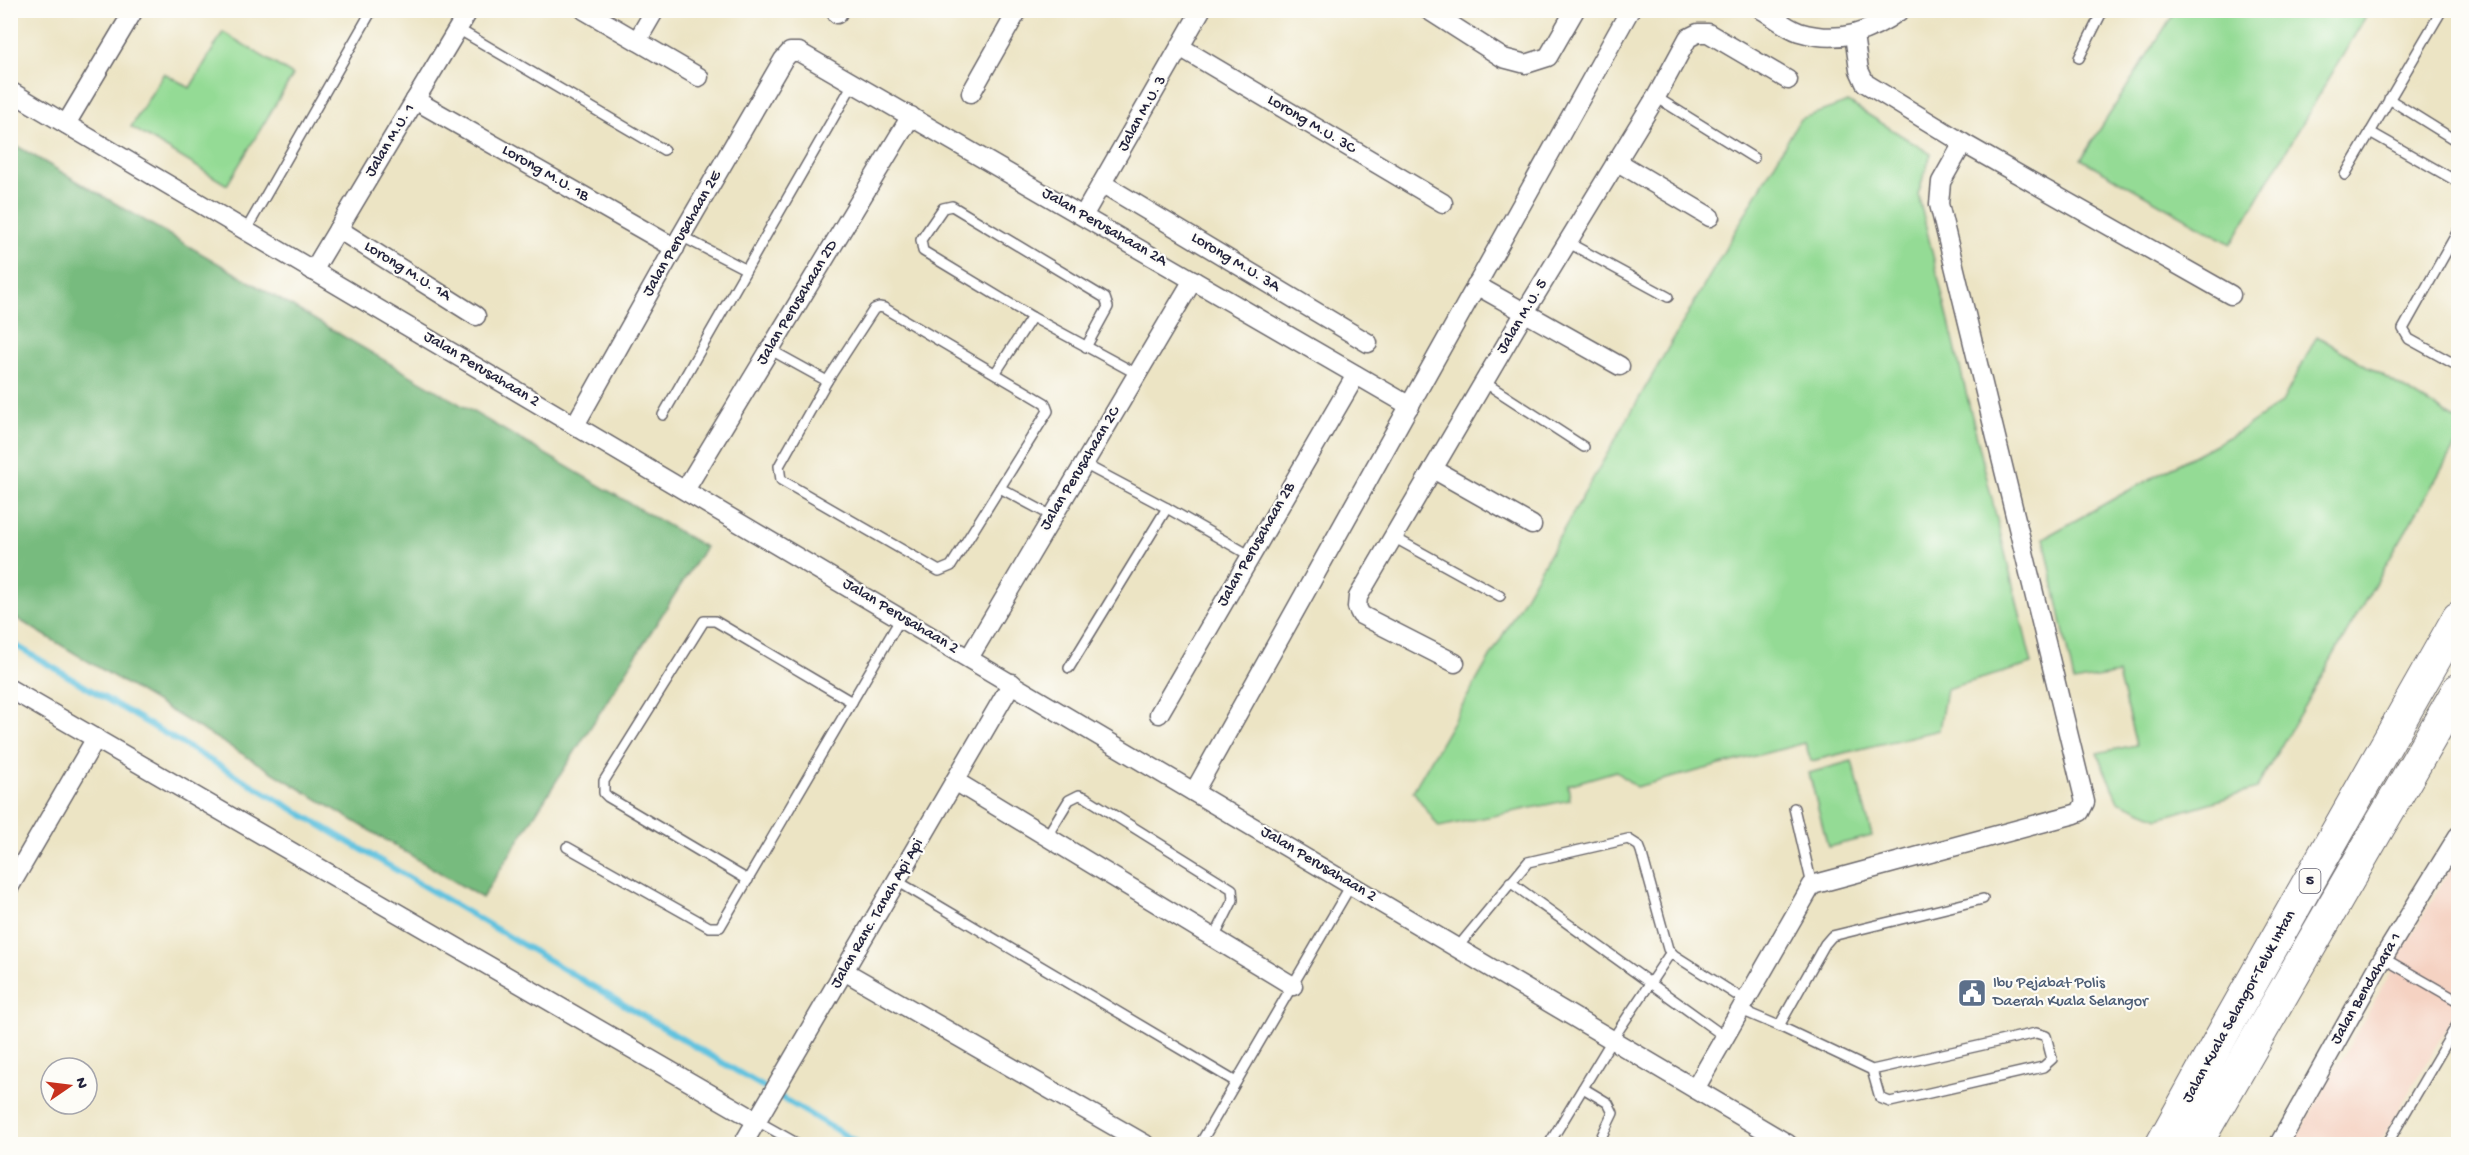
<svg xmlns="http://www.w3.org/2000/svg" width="2469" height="1155" viewBox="0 0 2469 1155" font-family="'Gochi Hand',sans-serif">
	<rect width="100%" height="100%" fill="#fdfcf7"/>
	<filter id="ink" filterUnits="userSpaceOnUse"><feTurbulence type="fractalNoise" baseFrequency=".0167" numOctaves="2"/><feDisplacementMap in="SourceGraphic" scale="12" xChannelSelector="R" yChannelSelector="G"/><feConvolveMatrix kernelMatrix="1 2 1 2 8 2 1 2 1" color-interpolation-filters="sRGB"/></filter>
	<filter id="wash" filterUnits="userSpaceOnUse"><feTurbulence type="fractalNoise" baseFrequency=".008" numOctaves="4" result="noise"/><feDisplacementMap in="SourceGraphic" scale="24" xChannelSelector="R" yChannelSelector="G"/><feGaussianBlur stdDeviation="1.35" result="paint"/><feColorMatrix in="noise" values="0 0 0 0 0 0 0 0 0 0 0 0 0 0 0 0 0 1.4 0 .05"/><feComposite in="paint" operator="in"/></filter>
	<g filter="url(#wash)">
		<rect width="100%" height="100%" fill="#ece4c4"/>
		<path fill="#f5d2c2" d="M2458,854V1008L2379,1144H2293Z"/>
		<g fill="#94db95" stroke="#5b7e68" stroke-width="1.5">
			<path d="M2176,10L2369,11L2231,244L2081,159Z"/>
			<path d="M223,32L293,75L227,185L131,127L164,73L190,88Z"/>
			<path d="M1848,102L1931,154L1918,194L2032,664L1946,689L1939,730L1811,761L1805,743L1636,787L1616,771L1568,785L1570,800L1439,827L1413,791L1800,119Z"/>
			<path d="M2317,336L2458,421V441L2256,789L2159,818L2118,801L2097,753L2136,745L2118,674L2074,682L2044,538L2124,493L2236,433L2282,402Z"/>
			<path d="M1852,761L1872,836L1828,847L1809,773Z"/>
		</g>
		<path fill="#77bb7e" stroke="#4c6e5c" stroke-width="1.5" d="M10,142L705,547L482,898L11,615Z"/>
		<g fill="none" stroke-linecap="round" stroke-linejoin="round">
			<path stroke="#61c2df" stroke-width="6" d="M10,642L860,1144"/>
		</g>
	</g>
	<g filter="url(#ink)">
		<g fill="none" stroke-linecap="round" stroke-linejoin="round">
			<g stroke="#69666b" stroke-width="12">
				<g id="service">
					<path d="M458,29L664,150"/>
					<path d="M2079,58L2103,10"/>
					<path d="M1656,97L1754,158"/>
					<path d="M2389,99L2458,142"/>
					<path d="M2370,132L2458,182"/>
					<path d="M2345,175L2442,10"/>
					<path d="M246,230L372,10"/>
					<path d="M2458,231L2403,329L2409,339L2458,366"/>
					<path d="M681,236L745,269"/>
					<path d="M1567,242L1668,297"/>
					<path d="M879,307L884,308L1045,403L1048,411L951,566L939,571L781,480L779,466L827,381L874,309Z"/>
					<path d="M1032,317L1137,374"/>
					<path d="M769,349L827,381"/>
					<path d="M996,372L1032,317L923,251L921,240L943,208L952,206L1105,298L1108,307L1086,347"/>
					<path d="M1484,382L1584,447"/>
					<path d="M663,415L854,82"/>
					<path d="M1084,464L1167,508"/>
					<path d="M1000,488L1052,516"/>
					<path d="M1395,538L1500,596"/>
					<path d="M1069,668L1167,508L1251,556"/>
					<path d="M1794,808L1812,885"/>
					<path d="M1047,836L1069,800L1079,795L1085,797L1232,889L1233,900L1214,938"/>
					<path d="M567,847L709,927H720L901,618"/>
					<path d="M748,880L608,797L604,793V781L704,621H715L852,702"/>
					<path d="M897,881L1236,1082"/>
					<path d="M1510,882L1725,1037"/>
					<path d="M1457,948L1528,862L1628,839L1639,846L1641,851L1668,949L1674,955L1746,1001"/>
					<path d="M2383,958L2458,1001"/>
					<path d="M1741,1010L1779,1026L1825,944L1832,936L1983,899"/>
					<path d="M1779,1026L1872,1070L2036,1033L2046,1036L2052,1059L2043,1067L1890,1102L1880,1098L1872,1070"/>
					<path d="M1583,1088L1608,1103L1613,1113L1598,1144"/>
					<path d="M757,1121L798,1144"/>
					<path d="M1200,1144L1351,885"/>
					<path d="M1549,1144L1612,1040L1671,952"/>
					<path d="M2387,1144L2458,1023"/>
				</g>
			</g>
			<g stroke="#69666b" stroke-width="21">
				<g id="minor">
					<path d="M584,10L699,77"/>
					<path d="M1428,10L1503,58L1526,64L1548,57L1575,10"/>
					<path d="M1762,10C1774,17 1787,28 1799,32C1839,44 1869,33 1901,10"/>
					<path d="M837,14L839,10"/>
					<path d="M1854,35L1859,70L1865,83L1963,143L2231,295"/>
					<path d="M637,41L655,10"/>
					<path d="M1180,47L1443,203"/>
					<path d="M10,91L1788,1144"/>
					<path d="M971,93L1018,10"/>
					<path d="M415,100L675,248"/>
					<path d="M66,124L134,10"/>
					<path d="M1616,161L1710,217"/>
					<path d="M1103,184L1368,343"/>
					<path d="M1083,216L1201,10"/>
					<path d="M338,229L476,316"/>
					<path d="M313,271L469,10"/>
					<path d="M1476,285L1620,366"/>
					<path d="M575,425L681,236L783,60L790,52H799L1410,406"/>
					<path d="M1433,469L1532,525"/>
					<path d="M685,490L911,116"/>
					<path d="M969,658L1193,280"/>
					<path d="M1455,663L1361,615L1357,607L1358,597L1525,312L1656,97L1688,38L1698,33H1708L1788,80"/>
					<path d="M10,689L757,1121"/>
					<path d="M1159,714L1356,375"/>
					<path d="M955,781L1293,986"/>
					<path d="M1194,792L1630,10"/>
					<path d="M10,886L96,738"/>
					<path d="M844,971L1145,1144"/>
					<path d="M1695,1089L1812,885L2075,814L2080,812L2085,802L1939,204L1941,182L1963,143"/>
					<path d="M743,1144L1012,683"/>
					<path d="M2279,1144L2383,958L2458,836"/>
				</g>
			</g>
			<g stroke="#69666b" stroke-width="34">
				<g id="trunk">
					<path d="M2162,1144L2226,1028L2458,618"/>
					<path d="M2196,1144L2458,690"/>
				</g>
			</g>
			<use href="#service" stroke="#fff" stroke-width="9"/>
			<use href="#minor" stroke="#fff" stroke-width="18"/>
			<use href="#trunk" stroke="#fff" stroke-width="32"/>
		</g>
	</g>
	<defs>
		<g id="civic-square" transform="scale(1.5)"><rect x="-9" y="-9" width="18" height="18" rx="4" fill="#5c6f8a" stroke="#fdfcf7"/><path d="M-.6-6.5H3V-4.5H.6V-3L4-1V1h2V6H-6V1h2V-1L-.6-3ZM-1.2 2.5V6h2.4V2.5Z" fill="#fff"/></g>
	</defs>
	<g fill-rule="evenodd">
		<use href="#civic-square" x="1972" y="993"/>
	</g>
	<g text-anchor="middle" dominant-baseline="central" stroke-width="4.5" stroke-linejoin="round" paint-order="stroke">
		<rect fill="#fdfcf7" stroke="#646373" stroke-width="1.5" x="2299.5" y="869" width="21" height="24" rx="4.5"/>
		<g font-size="15" font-weight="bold" fill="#22223b">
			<text x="2310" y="881">5</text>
		</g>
		<g font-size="16" fill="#22223b" stroke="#fdfcf7">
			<text transform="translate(1143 114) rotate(-61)">Jalan M.U. 3</text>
			<text transform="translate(1311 125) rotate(31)">Lorong M.U. 3C</text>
			<text transform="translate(391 141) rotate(-59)">Jalan M.U. 1</text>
			<text transform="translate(545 174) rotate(30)">Lorong M.U. 1B</text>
			<text transform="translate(1104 228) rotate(30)">Jalan Perusahaan 2A</text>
			<text transform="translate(683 234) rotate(-60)">Jalan Perusahaan 2E</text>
			<text transform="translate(1235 263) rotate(31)">Lorong M.U. 3A</text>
			<text transform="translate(407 272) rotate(32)">Lorong M.U. 1A</text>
			<text transform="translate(798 303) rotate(-59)">Jalan Perusahaan 2D</text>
			<text transform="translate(1523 317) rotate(-59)">Jalan M.U. 5</text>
			<text transform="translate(481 370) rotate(31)">Jalan Perusahaan 2</text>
			<text transform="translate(1081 469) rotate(-59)">Jalan Perusahaan 2C</text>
			<text transform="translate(1257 545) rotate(-60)">Jalan Perusahaan 2B</text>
			<text transform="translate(900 617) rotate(31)">Jalan Perusahaan 2</text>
			<text transform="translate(1318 865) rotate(31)">Jalan Perusahaan 2</text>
			<text transform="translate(878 914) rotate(-60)">Jalan Ranc. Tanah Api Api</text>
			<text transform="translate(2367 989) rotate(-60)">Jalan Bendahara 1</text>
			<text transform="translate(2240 1007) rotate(-61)">Jalan Kuala Selangor-Teluk Intan</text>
		</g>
		<g font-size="16" fill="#4e5e75" stroke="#fdfcf7" text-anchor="start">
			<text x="1993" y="984">Ibu Pejabat Polis<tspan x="1993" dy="18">Daerah Kuala Selangor</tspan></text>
		</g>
	</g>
	<rect width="2469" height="1155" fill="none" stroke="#fdfcf7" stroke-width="36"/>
	<g transform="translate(69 1086) rotate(76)"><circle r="28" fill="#fdfcf7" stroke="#a5a5ac" stroke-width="1.5"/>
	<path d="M0-4.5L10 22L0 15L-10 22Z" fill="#c8321e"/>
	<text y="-9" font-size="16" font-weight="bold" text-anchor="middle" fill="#22223b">N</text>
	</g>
</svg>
